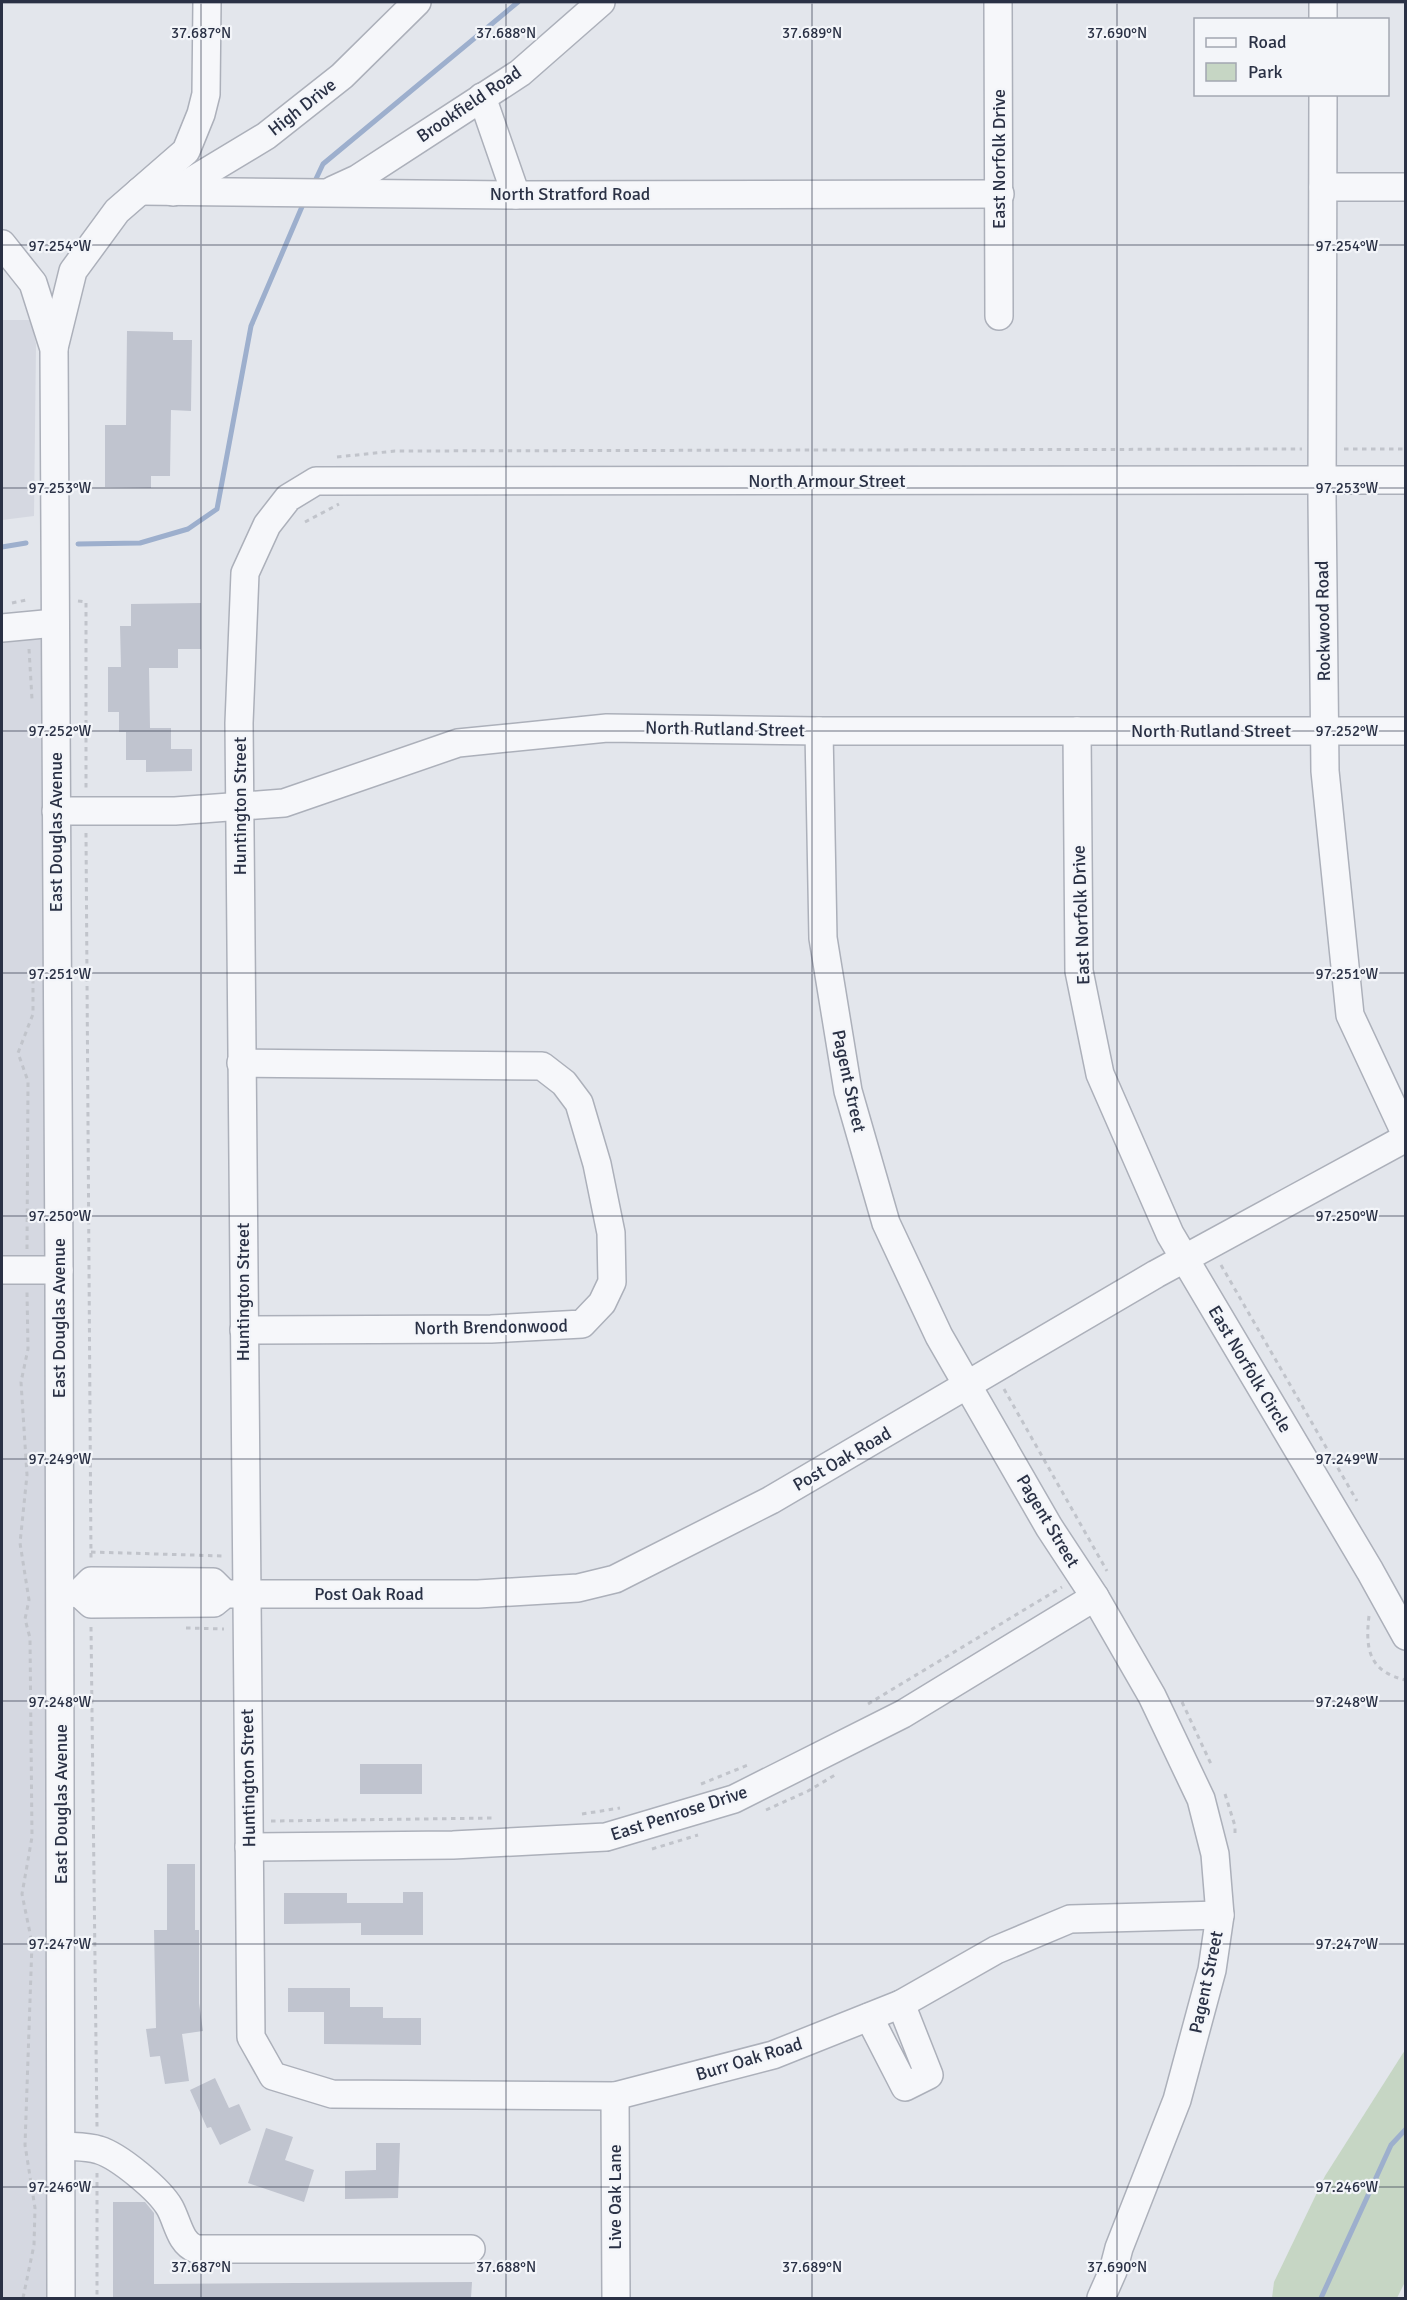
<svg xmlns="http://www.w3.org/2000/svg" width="1407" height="2300" viewBox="0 0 1407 2300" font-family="Signika,sans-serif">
	<rect width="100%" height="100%" fill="#e3e6ec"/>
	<g fill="#d5d8e1">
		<path d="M2,320H31L36,344L34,516L2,520Z"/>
		<path d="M55,623L64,2298H2V631Z"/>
	</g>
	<path fill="#c6d6c4" d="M1405,2050L1406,2280L1397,2298H1272L1274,2282L1325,2176Z"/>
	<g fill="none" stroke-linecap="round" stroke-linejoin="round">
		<g stroke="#9dafcd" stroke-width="5">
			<path d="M315,181L323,164L518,2"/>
			<path d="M78,544L140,543L188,529L217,509L251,326L304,202"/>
			<path d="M2,547L26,543"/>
			<path d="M1321,2298L1391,2145L1406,2129"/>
		</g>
	</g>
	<g fill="#c0c4cf">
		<path d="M127,331L173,332V340H192L191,411L171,410L170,476H151V488L105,487V425H126Z"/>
		<path d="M201,603V649H178V668H149L150,728H171V749H192V771L146,772V760H126V732H119V712H108V667H121L120,626H131V604Z"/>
		<rect x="360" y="1764" width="62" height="30"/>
		<path d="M167,1864H195V1930H199V2003L203,2031L182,2034L189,2081L165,2084L160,2056L150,2057L146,2029L156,2028L154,1930H167Z"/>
		<path d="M403,1892H423V1935H361V1923L284,1924V1893H347V1903H403Z"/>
		<path d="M288,1988H350V2007H383V2018H421V2045L324,2044V2012H288Z"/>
		<path d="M215,2078L229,2108L239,2104L251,2130L220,2145L211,2127L207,2128L190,2090Z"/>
		<path d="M266,2128L293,2137L285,2160L314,2170L304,2202L248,2183Z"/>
		<path d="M376,2143H400L398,2198L345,2199V2171L376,2170Z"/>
		<path d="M113,2202H145L154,2213V2284L472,2282L471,2298H113Z"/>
	</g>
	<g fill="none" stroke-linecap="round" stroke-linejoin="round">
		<g stroke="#acb0ba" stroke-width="30">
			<g id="minor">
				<path d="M998,2L999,316"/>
				<path d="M1323,20V2"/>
				<path d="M1323,94L1322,498L1325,771L1350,1015L1406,1135"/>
				<path d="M482,97L516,195"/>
				<path d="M1323,187H1406"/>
				<path d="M333,190L357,179L520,73L601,2"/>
				<path d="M140,191L516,195L1000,194"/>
				<path d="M173,192L266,136L342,76L417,2"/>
				<path d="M2,244L33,283L54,349L59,1270L61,2298"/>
				<path d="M54,348L73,271L117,211L186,151L201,114L206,94L207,2"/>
				<path d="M2,628L55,623"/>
				<path d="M819,731L823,938L848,1091L886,1223L939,1336L1049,1527L1095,1597L1152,1696L1201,1799L1215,1854L1220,1915L1212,1970L1177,2100L1119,2248L1113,2271L1101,2298"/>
				<path d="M1077,731L1079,971L1100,1074L1170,1234L1370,1571L1406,1636"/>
				<path d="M56,811H175L284,803L458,743L607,728L819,731H1406"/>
				<path d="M241,1063L542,1066L564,1083L579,1103L597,1164L611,1233L612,1282L602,1303L582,1324L491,1329L244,1330"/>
				<path d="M2,1270H59"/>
				<path d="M79,1593L91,1604L214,1603L225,1594H478L578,1588L615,1579L771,1500L1156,1274L1406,1138"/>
				<path d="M61,1594L79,1593L91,1581L213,1582L225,1594"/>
				<path d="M249,1847L453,1845L606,1837L734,1799L903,1714L1095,1597"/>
				<path d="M1220,1915L1070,1919L996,1950L901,2004L773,2055L615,2096L332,2094L273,2076L251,2037L239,723L245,573L267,525L288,498L316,481L1406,480"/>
				<path d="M869,2017L905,2087L929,2075L901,2004"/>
				<path d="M615,2096L616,2298"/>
				<path d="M62,2146C74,2147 87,2146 99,2150C119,2156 160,2190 170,2208C178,2223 180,2243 196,2249H471"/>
			</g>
		</g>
		<g stroke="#c1c4cb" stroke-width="3" stroke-dasharray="4.5 4.5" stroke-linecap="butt">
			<path d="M1344,449H1406"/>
			<path d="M337,457L395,451L1302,449"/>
			<path d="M305,522L339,504"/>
			<path d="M78,601L86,602V790"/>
			<path d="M12,603L26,600L27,603"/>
			<path d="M29,649L32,699"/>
			<path d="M86,833L91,1558"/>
			<path d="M27,1249L28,1081L18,1053L33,1014V979"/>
			<path d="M1221,1265L1357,1501"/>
			<path d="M1004,1389L1107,1571"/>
			<path d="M91,1552L224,1556"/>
			<path d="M1369,1616C1365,1649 1369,1672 1406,1680"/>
			<path d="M91,1627L97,2127"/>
			<path d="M186,1628L224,1629"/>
			<path d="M1182,1702L1211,1764"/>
			<path d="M868,1704L1062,1587"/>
			<path d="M701,1784L748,1765"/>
			<path d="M1225,1794L1235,1826V1837"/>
			<path d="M766,1810L808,1791L835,1775"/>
			<path d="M582,1814L620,1808"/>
			<path d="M271,1821L495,1818"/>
			<path d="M652,1849L698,1835"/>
			<path d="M97,2173V2298"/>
			<path d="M23,2298L34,2245L35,2208L25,2145L32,1943L22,1894L32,1837L30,1638L25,1619L29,1600L20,1543L27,1475L21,1382L28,1349L27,1292"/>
		</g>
		<use href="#minor" stroke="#f6f7fa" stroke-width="27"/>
	</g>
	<path fill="none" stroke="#2a3145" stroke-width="1.5" stroke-opacity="0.45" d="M201,2V2298M506,2V2298M812,2V2298M1117,2V2298M2,3H1406M2,245H1406M2,488H1406M2,731H1406M2,973H1406M2,1216H1406M2,1459H1406M2,1701H1406M2,1944H1406M2,2187H1406"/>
	<g text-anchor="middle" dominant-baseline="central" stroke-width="4.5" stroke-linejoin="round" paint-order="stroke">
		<g font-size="18" fill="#2a3145" stroke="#f3f5f9">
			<text transform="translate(469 104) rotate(-34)">Brookfield Road</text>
			<text transform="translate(302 107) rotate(-38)">High Drive</text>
			<text transform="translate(999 159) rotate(-90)">East Norfolk Drive</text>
			<text x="570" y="194">North Stratford Road</text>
			<text x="827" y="481">North Armour Street</text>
			<text transform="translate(1323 621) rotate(-91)">Rockwood Road</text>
			<text transform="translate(725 729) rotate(1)">North Rutland Street</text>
			<text x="1211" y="731">North Rutland Street</text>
			<text transform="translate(240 806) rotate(-90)">Huntington Street</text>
			<text transform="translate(56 832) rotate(-90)">East Douglas Avenue</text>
			<text transform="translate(1081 915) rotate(-92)">East Norfolk Drive</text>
			<text transform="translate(849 1081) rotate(78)">Pagent Street</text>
			<text transform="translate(243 1292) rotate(-90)">Huntington Street</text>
			<text transform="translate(59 1318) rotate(-90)">East Douglas Avenue</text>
			<text transform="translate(491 1327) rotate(-1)">North Brendonwood</text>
			<text transform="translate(1250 1369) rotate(59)">East Norfolk Circle</text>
			<text transform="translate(842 1459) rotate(-30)">Post Oak Road</text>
			<text transform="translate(1048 1521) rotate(59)">Pagent Street</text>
			<text x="369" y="1594">Post Oak Road</text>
			<text transform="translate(248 1778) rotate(-91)">Huntington Street</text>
			<text transform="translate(61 1804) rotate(-90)">East Douglas Avenue</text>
			<text transform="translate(679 1813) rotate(-18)">East Penrose Drive</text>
			<text transform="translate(1206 1982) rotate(-78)">Pagent Street</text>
			<text transform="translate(749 2059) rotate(-17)">Burr Oak Road</text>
			<text transform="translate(615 2197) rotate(-90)">Live Oak Lane</text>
		</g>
	</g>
	<g font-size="15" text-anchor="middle" fill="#2a3145" stroke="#f3f5f9" stroke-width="4.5" stroke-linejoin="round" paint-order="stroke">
		<text x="201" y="38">37.687°N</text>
		<text x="506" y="38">37.688°N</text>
		<text x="812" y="38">37.689°N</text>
		<text x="1117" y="38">37.690°N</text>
		<text x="60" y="251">97.254°W</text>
		<text x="1347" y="251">97.254°W</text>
		<text x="1347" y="493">97.253°W</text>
		<text x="60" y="493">97.253°W</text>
		<text x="1347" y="736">97.252°W</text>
		<text x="60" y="736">97.252°W</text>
		<text x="1347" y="979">97.251°W</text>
		<text x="60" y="979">97.251°W</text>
		<text x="1347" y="1221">97.250°W</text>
		<text x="60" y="1221">97.250°W</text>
		<text x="1347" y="1464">97.249°W</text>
		<text x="60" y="1464">97.249°W</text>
		<text x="60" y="1707">97.248°W</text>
		<text x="1347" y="1707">97.248°W</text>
		<text x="60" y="1949">97.247°W</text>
		<text x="1347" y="1949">97.247°W</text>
		<text x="60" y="2192">97.246°W</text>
		<text x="1347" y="2192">97.246°W</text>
		<text x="201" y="2272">37.687°N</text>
		<text x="506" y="2272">37.688°N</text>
		<text x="812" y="2272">37.689°N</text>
		<text x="1117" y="2272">37.690°N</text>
	</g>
	<rect width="1407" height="2300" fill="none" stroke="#2a3145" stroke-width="6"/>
	<rect x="1194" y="18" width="195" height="78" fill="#f3f5f9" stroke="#a3a7b1" stroke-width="1.5"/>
	<rect x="1206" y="38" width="30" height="9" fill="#f6f7fa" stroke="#a3a7b1" stroke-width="1.5"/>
	<text x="1248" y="48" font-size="18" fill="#2a3145">Road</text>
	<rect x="1206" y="63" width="30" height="18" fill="#c6d6c4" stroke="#a3a7b1" stroke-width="1.5"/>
	<text x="1248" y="78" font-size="18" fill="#2a3145">Park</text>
</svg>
